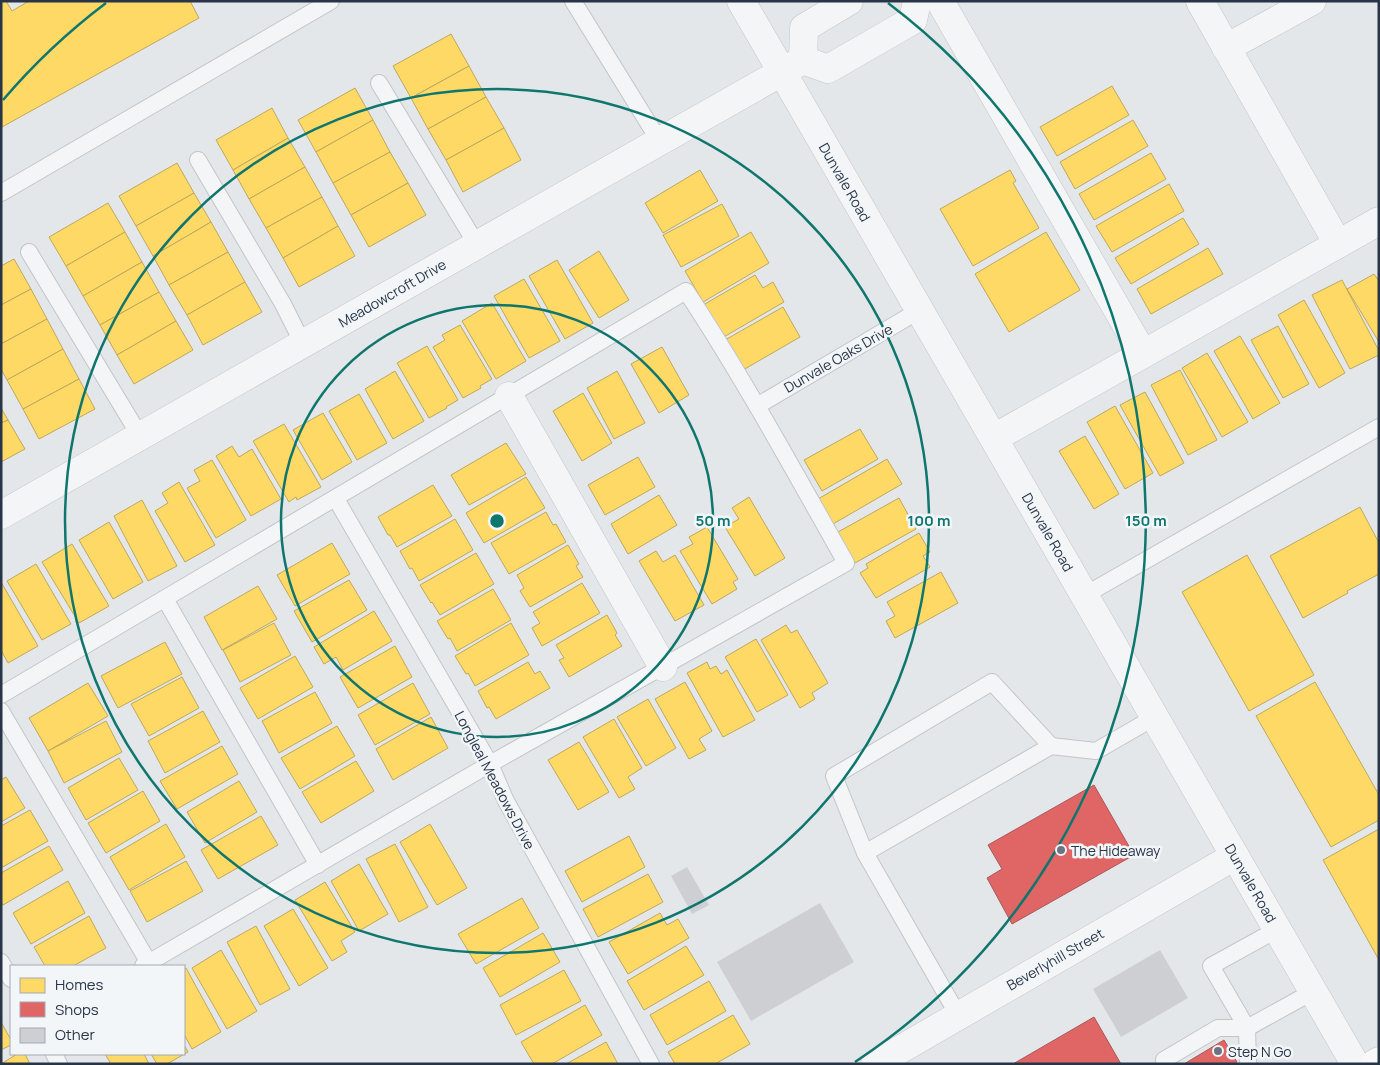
<svg xmlns="http://www.w3.org/2000/svg" width="1380" height="1065" viewBox="0 0 1380 1065" font-family="Manrope,sans-serif">
	<rect width="100%" height="100%" fill="#e4e7ea"/>
	<g fill="#ffd966" stroke="#bea85c">
		<path d="M1,1H6L12,11L29,1H190L199,18L2,127Z"/>
		<path d="M451,34L469,66L411,98L393,66Z"/>
		<path d="M469,66L486,97L428,129L411,98Z"/>
		<path d="M1112,86L1129,115L1057,156L1040,127Z"/>
		<path d="M355,88L373,120L316,152L298,120Z"/>
		<path d="M486,97L504,128L446,160L428,129Z"/>
		<path d="M272,108L288,138L233,170L216,140Z"/>
		<path d="M373,120L390,152L333,183L316,152Z"/>
		<path d="M1133,120L1148,146L1075,189L1060,162Z"/>
		<path d="M504,128L521,160L463,192L446,160Z"/>
		<path d="M288,138L305,167L249,199L233,170Z"/>
		<path d="M390,152L408,183L351,215L333,183Z"/>
		<path d="M1151,153L1166,179L1094,220L1079,194Z"/>
		<path d="M177,163L194,193L136,226L119,196Z"/>
		<path d="M305,167L322,197L266,228L249,199Z"/>
		<path d="M700,170L718,201L663,233L645,203Z"/>
		<path d="M1010,170L1016,181L1013,183L1039,228L973,266L940,209Z"/>
		<path d="M408,183L426,215L369,247L351,215Z"/>
		<path d="M1169,184L1184,211L1112,252L1096,226Z"/>
		<path d="M194,193L211,222L153,256L136,226Z"/>
		<path d="M322,197L338,226L283,258L266,228Z"/>
		<path d="M108,203L125,232L66,266L49,237Z"/>
		<path d="M722,204L739,236L681,267L663,235Z"/>
		<path d="M1183,218L1199,244L1131,284L1115,258Z"/>
		<path d="M211,222L228,252L169,285L153,256Z"/>
		<path d="M338,226L355,256L299,287L283,258Z"/>
		<path d="M125,232L142,262L83,296L66,266Z"/>
		<path d="M751,232L769,263L703,302L685,271Z"/>
		<path d="M1046,232L1080,290L1009,332L975,274Z"/>
		<path d="M1208,248L1223,274L1151,314L1137,289Z"/>
		<path d="M599,251L629,300L599,318L569,270Z"/>
		<path d="M228,252L245,282L187,315L169,285Z"/>
		<path d="M14,259L31,289L1,305V266Z"/>
		<path d="M557,260L593,323L565,339L529,276Z"/>
		<path d="M142,262L159,292L100,325L83,296Z"/>
		<path d="M1374,274L1379,281V342L1347,289Z"/>
		<path d="M755,275L763,288L773,282L784,302L722,338L703,305Z"/>
		<path d="M524,279L560,341L529,358L494,296Z"/>
		<path d="M1342,280L1379,351V355L1350,369L1312,295Z"/>
		<path d="M245,282L262,312L203,345L187,315Z"/>
		<path d="M31,289L47,319L1,344V305Z"/>
		<path d="M159,292L176,321L117,355L100,325Z"/>
		<path d="M1304,300L1345,373L1319,388L1278,315Z"/>
		<path d="M492,303L526,361L496,379L462,321Z"/>
		<path d="M783,307L800,337L743,370L725,340Z"/>
		<path d="M47,319L63,349L7,380L1,369V344Z"/>
		<path d="M176,321L193,350L134,384L117,355Z"/>
		<path d="M460,325L492,379L480,386L481,388L463,398L433,347L445,340L442,335Z"/>
		<path d="M1278,326L1309,384L1283,398L1251,340Z"/>
		<path d="M1240,336L1280,403L1253,419L1214,351Z"/>
		<path d="M427,346L458,400L446,407L447,408L429,418L397,363Z"/>
		<path d="M662,347L689,395L659,413L631,364Z"/>
		<path d="M63,349L79,379L23,409L7,380Z"/>
		<path d="M1207,353L1248,422L1222,437L1182,368Z"/>
		<path d="M1180,370L1217,440L1188,455L1151,385Z"/>
		<path d="M395,371L424,421L393,439L365,389Z"/>
		<path d="M617,371L645,423L614,439L587,388Z"/>
		<path d="M79,379L95,409L39,439L23,409Z"/>
		<path d="M1145,392L1184,463L1160,476L1120,405Z"/>
		<path d="M583,393L612,443L582,461L553,411Z"/>
		<path d="M359,394L387,443L357,460L329,411Z"/>
		<path d="M1115,406L1153,473L1125,489L1087,422Z"/>
		<path d="M1,408L8,420L1,423Z"/>
		<path d="M323,413L352,462L322,480L293,430Z"/>
		<path d="M8,420L25,449L1,462V423Z"/>
		<path d="M284,424L321,487L297,500L296,497L289,502L253,441Z"/>
		<path d="M860,429L878,459L822,491L804,460Z"/>
		<path d="M1085,436L1119,494L1094,509L1059,451Z"/>
		<path d="M506,443L526,474L469,505L451,475Z"/>
		<path d="M232,446L239,457L252,449L281,499L251,516L216,456Z"/>
		<path d="M638,457L655,487L605,515L588,485Z"/>
		<path d="M887,459L902,484L833,524L818,499Z"/>
		<path d="M212,460L246,520L216,538L187,488L200,481L194,470Z"/>
		<path d="M526,477L545,508L484,543L466,513Z"/>
		<path d="M179,482L215,545L185,562L155,511L168,503L162,493Z"/>
		<path d="M433,485L452,516L397,547L390,535H388L378,517Z"/>
		<path d="M659,495L677,525L628,554L611,524Z"/>
		<path d="M749,497L785,558L755,576L725,527L739,519L732,508Z"/>
		<path d="M899,498L916,529L855,563L838,532Z"/>
		<path d="M142,500L177,566L148,581L114,516Z"/>
		<path d="M1360,507L1379,543V574L1347,591L1348,593L1303,618L1270,556Z"/>
		<path d="M546,512L553,525L556,524L566,542L509,574L491,543Z"/>
		<path d="M455,519L473,550L419,581L412,568L410,569L400,551Z"/>
		<path d="M109,522L143,582L113,599L79,540Z"/>
		<path d="M707,527L738,579L733,582L737,589L712,604L680,551L693,544L689,537Z"/>
		<path d="M919,533L930,552L923,556L930,567L876,598L860,573L868,568L866,564Z"/>
		<path d="M332,543L350,574L295,606L277,575Z"/>
		<path d="M72,544L109,606L79,623L42,562Z"/>
		<path d="M568,545L579,564L576,566L583,577L530,607L520,591L524,588L517,575Z"/>
		<path d="M656,551L663,562L675,555L704,605L675,621L639,561Z"/>
		<path d="M476,553L494,584L440,615L432,602L431,603L420,585Z"/>
		<path d="M1247,555L1314,675L1249,711L1182,592Z"/>
		<path d="M36,564L71,624L42,640L7,581Z"/>
		<path d="M941,572L958,603L895,638L886,621L895,616L887,602Z"/>
		<path d="M349,580L367,610L312,642L294,611Z"/>
		<path d="M1,582L38,646L8,663L1,650Z"/>
		<path d="M582,583L600,613L542,646L532,628L540,623L533,612Z"/>
		<path d="M258,586L277,619L222,650L204,617Z"/>
		<path d="M493,589L511,620L457,651L450,638L448,639L437,621Z"/>
		<path d="M374,611L392,641L343,670L336,657L324,664L314,647Z"/>
		<path d="M607,615L617,633L615,635L622,646L569,677L559,660L564,658L556,645Z"/>
		<path d="M274,623L291,655L240,682L223,650Z"/>
		<path d="M511,623L529,655L475,686L468,673L466,674L455,656Z"/>
		<path d="M786,625L791,633L797,630L828,683L812,693L815,699L800,708L761,640Z"/>
		<path d="M756,639L788,695L757,712L725,657Z"/>
		<path d="M165,642L182,674L118,708L101,676Z"/>
		<path d="M395,646L412,677L358,708L340,677Z"/>
		<path d="M295,656L313,687L258,719L240,688Z"/>
		<path d="M528,662L535,674L540,671L550,688L496,719L489,707L487,708L478,691Z"/>
		<path d="M707,662L710,669L716,666L721,674L727,670L755,720L723,737L687,673Z"/>
		<path d="M182,677L199,708L149,736L131,704Z"/>
		<path d="M685,682L712,731L699,739L706,750L689,759L655,699Z"/>
		<path d="M1315,682L1379,795V820L1331,847L1256,716Z"/>
		<path d="M88,683L108,716L48,751L29,718Z"/>
		<path d="M413,683L430,714L375,745L358,715Z"/>
		<path d="M315,692L332,723L279,753L262,721Z"/>
		<path d="M648,699L676,748L646,766L617,717Z"/>
		<path d="M203,711L220,742L165,773L148,741Z"/>
		<path d="M431,717L448,748L393,780L376,749Z"/>
		<path d="M614,719L642,768L628,777L635,789L619,798L583,737Z"/>
		<path d="M106,721L122,752L64,783L48,751Z"/>
		<path d="M337,726L355,756L300,789L281,758Z"/>
		<path d="M579,742L609,792L578,810L548,760Z"/>
		<path d="M222,746L238,774L177,809L160,781Z"/>
		<path d="M119,758L138,790L86,820L68,788Z"/>
		<path d="M356,761L374,791L321,823L302,792Z"/>
		<path d="M6,777L25,808L1,822V780Z"/>
		<path d="M239,781L257,812L205,843L187,812Z"/>
		<path d="M143,791L160,821L106,853L88,823Z"/>
		<path d="M30,810L48,841L1,868V826Z"/>
		<path d="M261,816L278,845L218,879L201,850Z"/>
		<path d="M166,824L185,857L129,890L110,857Z"/>
		<path d="M430,824L467,888L437,905L400,842Z"/>
		<path d="M1379,829V960L1323,860Z"/>
		<path d="M629,836L645,867L582,902L565,871Z"/>
		<path d="M395,844L428,907L399,922L366,859Z"/>
		<path d="M49,846L63,870L3,905L1,902V873Z"/>
		<path d="M186,861L203,891L147,922L130,891Z"/>
		<path d="M359,864L388,914L359,931L331,881Z"/>
		<path d="M648,874L663,902L598,937L583,909Z"/>
		<path d="M68,881L85,913L31,944L13,913Z"/>
		<path d="M325,882L355,932L341,941L347,952L332,961L295,900Z"/>
		<path d="M522,898L539,928L476,964L458,934Z"/>
		<path d="M293,909L328,968L299,986L264,926Z"/>
		<path d="M660,913L667,925L678,919L689,938L628,974L609,942Z"/>
		<path d="M89,916L106,948L73,966H45L34,947Z"/>
		<path d="M256,926L290,989L260,1005L227,942Z"/>
		<path d="M543,933L560,962L500,997L483,968Z"/>
		<path d="M686,946L704,975L644,1010L627,981Z"/>
		<path d="M221,950L257,1011L227,1029L192,968Z"/>
		<path d="M186,968L221,1032L192,1049L184,1034V969Z"/>
		<path d="M564,970L581,1001L516,1035L500,1005Z"/>
		<path d="M709,981L726,1011L667,1045L650,1015Z"/>
		<path d="M585,1005L602,1035L552,1064H534L521,1042Z"/>
		<path d="M733,1015L750,1044L715,1064H675L668,1052Z"/>
		<path d="M1,1022L11,1040V1045L1,1050Z"/>
		<path d="M606,1042L618,1064H566Z"/>
		<path d="M184,1045L188,1052L167,1064H157L151,1054H184Z"/>
		<path d="M17,1054H25L30,1064H1Z"/>
		<path d="M105,1054H144L149,1064H111Z"/>
	</g>
	<g fill="#e06666" stroke="#a9575c">
		<path d="M1094,785L1134,855L1012,924L987,878L1002,869L988,845Z"/>
		<path d="M1094,1017L1121,1064H1013Z"/>
		<path d="M1224,1040L1237,1062L1233,1064H1184Z"/>
	</g>
	<g fill="#cdcfd3">
		<path d="M687,867L709,905L692,914L671,876Z"/>
		<path d="M820,903L854,962L751,1021L717,962Z"/>
		<path d="M1160,950L1188,998L1121,1037L1093,989Z"/>
	</g>
	<g fill="none" stroke-linecap="round" stroke-linejoin="round">
		<g stroke="#c2c5c8" stroke-width="18">
			<g id="service">
				<path d="M573,1L660,142"/>
				<path d="M379,83L477,245"/>
				<path d="M198,160L283,304L303,344"/>
				<path d="M1,193L331,1"/>
				<path d="M29,252L140,436"/>
				<path d="M757,406L920,310"/>
				<path d="M336,499L490,764L505,799L651,1064"/>
				<path d="M1085,595L1379,427"/>
				<path d="M165,599L318,865"/>
				<path d="M1,695L686,291C744,379 794,471 846,563L490,764L143,966"/>
				<path d="M1,711L149,963"/>
				<path d="M865,853L834,776L992,682L1051,746"/>
				<path d="M1278,929L1211,966L1247,1028L1314,991"/>
				<path d="M1,962L11,979"/>
				<path d="M958,1015L865,853L1051,746L1096,751L1155,717"/>
				<path d="M54,1054L59,1064"/>
				<path d="M1164,1064V1060L1218,1028H1247L1248,1064"/>
			</g>
		</g>
		<g stroke="#c2c5c8" stroke-width="29">
			<g id="minor">
				<path d="M940,1L1143,354"/>
				<path d="M1200,1L1338,244"/>
				<path d="M1226,48L1312,1"/>
				<path d="M803,60L804,28L849,1"/>
				<path d="M509,396L663,667"/>
				<path d="M994,438L1379,221"/>
				<path d="M1,515L803,60L828,69L913,20L917,1"/>
				<path d="M875,1064L1235,856"/>
			</g>
		</g>
		<g stroke="#c2c5c8" stroke-width="29">
			<path id="tertiary" d="M741,1L1355,1064"/>
		</g>
		<g stroke="#c2c5c8" stroke-width="29">
			<path id="secondary" d="M1374,1064L1379,1061"/>
		</g>
		<use href="#service" stroke="#f4f5f7" stroke-width="16"/>
		<use href="#minor" stroke="#f4f5f7" stroke-width="28"/>
		<use href="#tertiary" stroke="#f4f5f7" stroke-width="28"/>
		<use href="#secondary" stroke="#f8f8f8" stroke-width="28"/>
	</g>
	<g fill="none" stroke="#0f766e" stroke-width="2.5">
		<circle cx="497" cy="521" r="216"/>
		<circle cx="497" cy="521" r="432"/>
		<path d="M3 100A649 649 0 0 1 106 3M888 3A649 649 0 0 1 855 1062"/>
	</g>
	<g fill="#6a737f" stroke="#f2f6f9" stroke-width="2">
		<circle cx="1061" cy="850" r="5"/>
		<circle cx="1218" cy="1051" r="5"/>
	</g>
	<g text-anchor="middle" dominant-baseline="central" stroke-width="5" stroke-linejoin="round" paint-order="stroke">
		<g font-size="14" fill="#283546" stroke="#f2f6f9">
			<text transform="translate(845 182) rotate(60)">Dunvale Road</text>
			<text transform="translate(392 293) rotate(-30)">Meadowcroft Drive</text>
			<text transform="translate(838 358) rotate(-30)">Dunvale Oaks Drive</text>
			<text transform="translate(1048 532) rotate(60)">Dunvale Road</text>
			<text transform="translate(495 780) rotate(62)">Longleal Meadows Drive</text>
			<text transform="translate(1251 883) rotate(60)">Dunvale Road</text>
			<text transform="translate(1055 959) rotate(-30)">Beverlyhill Street</text>
		</g>
		<g font-size="14" fill="#283546" stroke="#f2f6f9" text-anchor="start">
			<text x="1071" y="850">The Hideaway</text>
			<text x="1228" y="1051">Step N Go</text>
		</g>
	</g>
	<circle cx="497" cy="521" r="8" fill="#0f766e" stroke="#f2f6f9" stroke-width="2.5"/>
	<g font-size="15" text-anchor="middle" font-weight="bold" fill="#0f766e" stroke="#f2f6f9" stroke-width="5" stroke-linejoin="round" paint-order="stroke">
		<text x="713" y="526">50 m</text>
		<text x="929" y="526">100 m</text>
		<text x="1146" y="526">150 m</text>
	</g>
	<rect width="1380" height="1065" fill="none" stroke="#283546" stroke-width="5"/>
	<rect x="10" y="965" width="175" height="90" fill="#f2f6f9" stroke="#a1a9b1"/>
	<rect x="20" y="978" width="25" height="15" fill="#ffd966" stroke="#a1a9b1"/>
	<text x="55" y="990" font-size="15" fill="#283546">Homes</text>
	<rect x="20" y="1002" width="25" height="15" fill="#e06666" stroke="#a1a9b1"/>
	<text x="55" y="1015" font-size="15" fill="#283546">Shops</text>
	<rect x="20" y="1028" width="25" height="15" fill="#cdcfd3" stroke="#a1a9b1"/>
	<text x="55" y="1040" font-size="15" fill="#283546">Other</text>
</svg>
